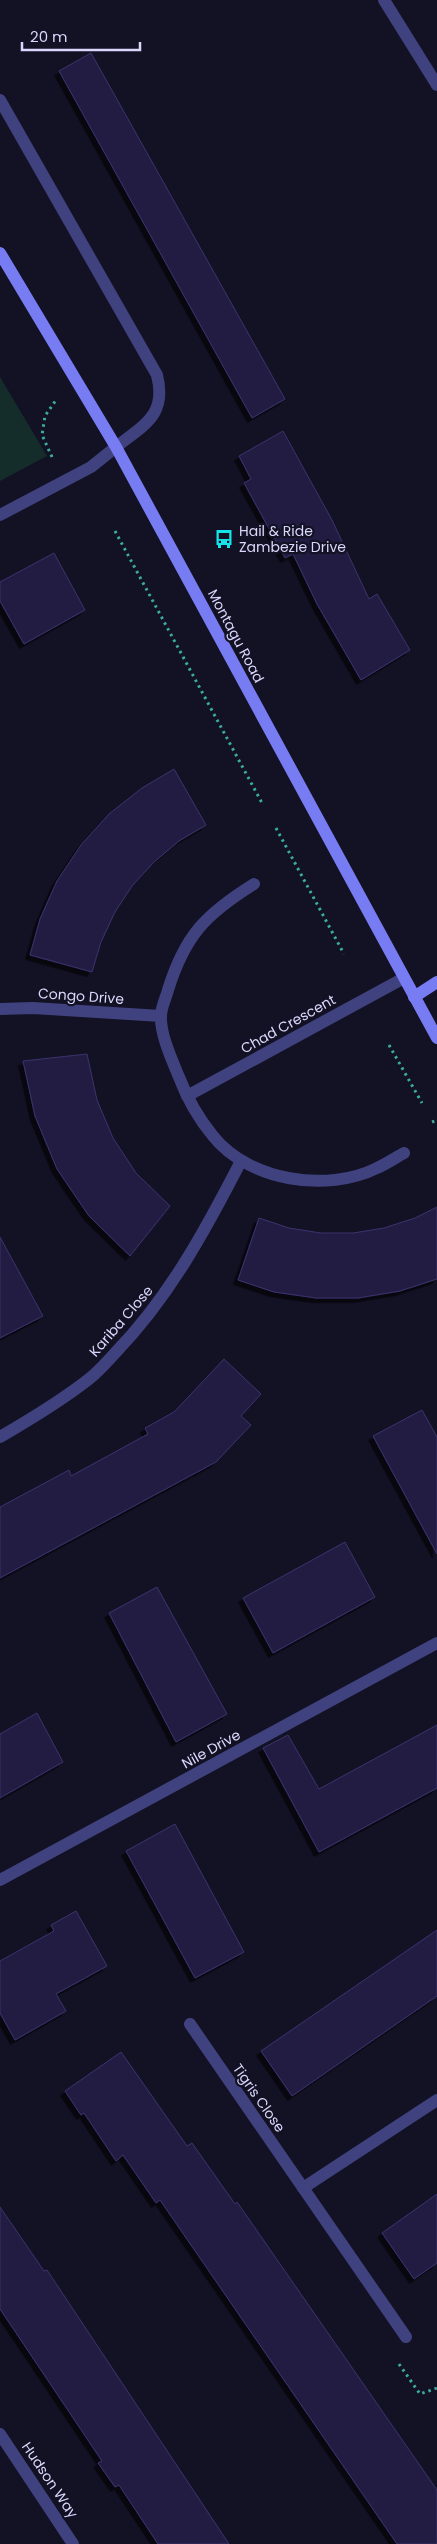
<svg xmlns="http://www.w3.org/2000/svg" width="437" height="2544" viewBox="0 0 437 2544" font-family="Poppins,sans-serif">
	<defs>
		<filter id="shadow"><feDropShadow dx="-4.5" dy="4.5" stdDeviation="0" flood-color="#0009"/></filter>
	</defs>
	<rect width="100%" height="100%" fill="#131124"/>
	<path fill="#142d2b" d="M0,377L47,456L0,481Z"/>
	<g fill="#241f43" stroke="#3a336d" filter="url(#shadow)">
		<path d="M91,53L285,399L252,418L59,71Z"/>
		<path d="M283,431L332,520L369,599L377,594L410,650L361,680L317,604L293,554L285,558L244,483L251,479L239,456Z"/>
		<path d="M54,553L85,610L24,644L0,601V582Z"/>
		<path d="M174,769L206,825L179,841L154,862L132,886L115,912L101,942L92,972L30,955L40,919L57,881L81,845L109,814L142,788Z"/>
		<path d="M87,1054L97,1100L113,1138L136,1173L170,1206L130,1256L89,1216L57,1169L35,1116L23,1061Z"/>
		<path d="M437,1207V1279L400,1291L358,1298H316L274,1292L238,1280L259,1218L289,1228L321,1233H353L384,1228L415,1218Z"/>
		<path d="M0,1237L43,1316L0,1338Z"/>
		<path d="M224,1359L261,1394L241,1416L251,1425L216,1462L0,1578V1507L69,1470L71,1476L148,1434L145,1428L174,1412Z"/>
		<path d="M422,1410L437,1437V1554L373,1436Z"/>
		<path d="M345,1542L375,1597L273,1653L243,1598Z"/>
		<path d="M157,1587L227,1714L176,1742L109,1613Z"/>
		<path d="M37,1713L63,1762L0,1798V1734Z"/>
		<path d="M437,1725V1788L319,1852L263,1748L288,1735L319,1789Z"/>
		<path d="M175,1824L244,1952L195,1978L126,1851Z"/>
		<path d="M76,1911L107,1966L56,1994L66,2011L15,2040L0,2013V1961L54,1931L51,1925Z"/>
		<path d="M437,1930V1996L292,2096L261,2051Z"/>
		<path d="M121,2052L187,2146L192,2143L235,2204L237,2202L437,2490V2544H397L160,2200L156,2203L123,2155L116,2161L84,2113L81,2115L65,2091Z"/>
		<path d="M437,2194V2263L414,2279L382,2233Z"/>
		<path d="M0,2207L44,2271L47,2270L229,2544H158L119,2485L115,2487L98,2463L102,2461L0,2309Z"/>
	</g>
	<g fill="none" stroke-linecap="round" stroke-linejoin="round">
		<g stroke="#3aac9e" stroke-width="3" stroke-dasharray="2.5 4" stroke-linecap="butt">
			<path d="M52,457L42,435L45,416L56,400"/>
			<path d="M115,531L262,803"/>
			<path d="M276,828L344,954"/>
			<path d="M389,1045L422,1103"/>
			<path d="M432,1122L437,1120"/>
			<path d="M399,2364L420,2394L437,2388"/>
		</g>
		<path stroke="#40427f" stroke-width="12" d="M0,100L157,375C167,415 145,424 116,447"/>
		<g stroke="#40427f" stroke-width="12">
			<path d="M384,0L437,85"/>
			<path d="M0,515L91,467L116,447"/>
			<path d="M254,884C206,914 185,935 168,990C166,998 161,1007 161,1016C160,1034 172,1060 179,1077C187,1098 199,1119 213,1136C249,1181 327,1193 377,1168C386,1164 395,1158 404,1153"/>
			<path d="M0,1009L33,1008L161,1016"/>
			<path d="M187,1096L404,978"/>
			<path d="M0,1437C31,1419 61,1401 89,1379C99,1371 108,1361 116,1352C170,1296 206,1229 241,1161"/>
			<path d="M0,1880L437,1643"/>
			<path d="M190,2024L406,2337"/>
			<path d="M303,2188L437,2100"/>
			<path d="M0,2434L73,2544"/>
		</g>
		<g stroke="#777cf3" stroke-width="12">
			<path d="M0,253L116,447L437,1038"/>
			<path d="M414,997L437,982"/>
		</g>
	</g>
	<defs>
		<g id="bus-bare" transform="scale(1.5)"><path d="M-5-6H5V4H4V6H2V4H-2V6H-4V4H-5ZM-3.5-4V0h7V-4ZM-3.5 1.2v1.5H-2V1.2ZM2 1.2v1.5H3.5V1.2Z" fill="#15e3ea" stroke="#131124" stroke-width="2.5" paint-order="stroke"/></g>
	</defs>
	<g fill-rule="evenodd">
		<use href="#bus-bare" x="224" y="539"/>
	</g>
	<g text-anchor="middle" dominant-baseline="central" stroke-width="4.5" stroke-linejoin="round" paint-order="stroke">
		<g font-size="14" fill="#d9d7fb" stroke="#131124" text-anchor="start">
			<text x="239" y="531">Hail &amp; Ride<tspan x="239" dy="16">Zambezie Drive</tspan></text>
		</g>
		<g font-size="14" fill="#d9d7fb" stroke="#131124">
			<text transform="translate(236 636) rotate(62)">Montagu Road</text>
			<text transform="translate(81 996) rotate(4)">Congo Drive</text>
			<text transform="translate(288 1024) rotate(-29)">Chad Crescent</text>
			<text transform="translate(121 1321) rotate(-49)">Kariba Close</text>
			<text transform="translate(211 1749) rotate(-29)">Nile Drive</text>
			<text transform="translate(259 2098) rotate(55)">Tigris Close</text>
			<text transform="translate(50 2480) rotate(56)">Hudson Way</text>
		</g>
	</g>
	<path d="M22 42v8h118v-8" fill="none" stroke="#d9d7fb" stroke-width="2.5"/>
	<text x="30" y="42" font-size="15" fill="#d9d7fb" stroke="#131124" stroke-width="4" paint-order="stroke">20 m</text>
</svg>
